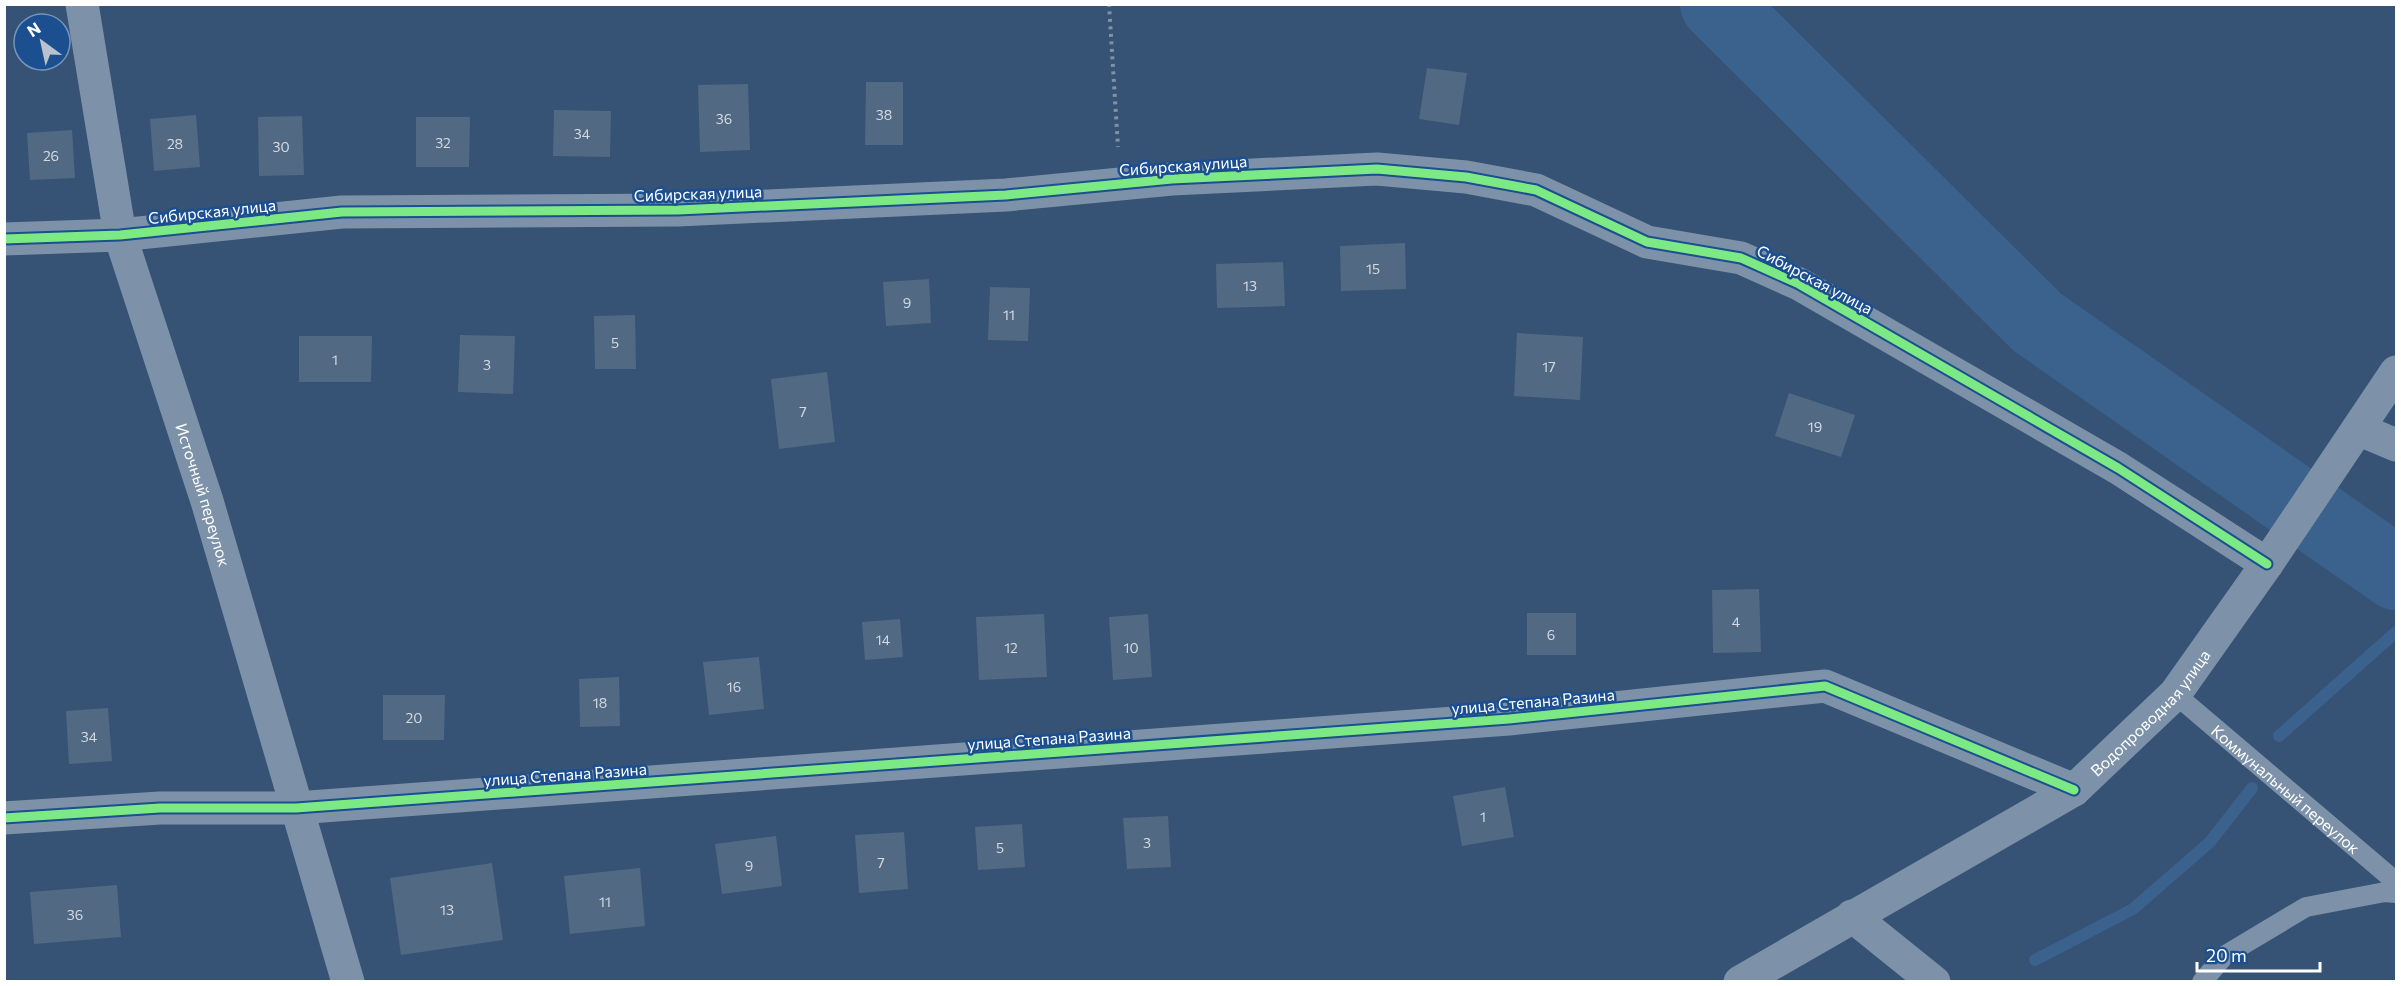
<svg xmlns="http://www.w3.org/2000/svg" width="2401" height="986" viewBox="0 0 2401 986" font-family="Commissioner,sans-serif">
	<rect width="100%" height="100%" fill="#365274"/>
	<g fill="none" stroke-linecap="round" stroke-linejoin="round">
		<g stroke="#3b618d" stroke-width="12">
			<path d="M2279,736L2396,632"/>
			<path d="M2035,960L2133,909L2210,842L2252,788"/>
		</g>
		<path stroke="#3b618d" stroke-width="74" d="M1717,4L2037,322L2396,573"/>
	</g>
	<g fill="#526984">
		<path d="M1427,68L1467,73L1459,125L1419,119Z"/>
		<path d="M866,82H903V145H865Z"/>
		<path d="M748,84L750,150L700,152L698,85Z"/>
		<path d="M554,110L611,111L610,157L553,156Z"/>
		<path d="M196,115L200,167L154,171L150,119Z"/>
		<path d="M302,116L304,175L259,176L258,117Z"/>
		<path d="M416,117H470L469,167H416Z"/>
		<path d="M72,130L75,178L30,180L27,133Z"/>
		<path d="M1405,243L1406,289L1341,291L1340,246Z"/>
		<path d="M1283,262L1285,306L1217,308L1216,264Z"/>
		<path d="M929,279L931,323L886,326L883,282Z"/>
		<path d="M990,287L1030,288L1028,341L988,340Z"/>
		<path d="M635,315L636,369H595L594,316Z"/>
		<path d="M1517,333L1583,337L1580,400L1514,396Z"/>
		<path d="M460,335L515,336L513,394L458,392Z"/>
		<path d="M299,336H372L371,382H299Z"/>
		<path d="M827,372L835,442L779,449L771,379Z"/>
		<path d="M1789,393L1855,415L1841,457L1775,436Z"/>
		<path d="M1759,589L1761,652L1713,653L1712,590Z"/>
		<rect x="1527" y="613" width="49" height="42"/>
		<path d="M1044,614L1047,677L979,680L976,617Z"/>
		<path d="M1148,614L1152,677L1113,680L1109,617Z"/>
		<path d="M900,619L903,657L865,660L862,622Z"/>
		<path d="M759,657L764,709L709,715L703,662Z"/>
		<path d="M619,677L620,726L580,727L579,679Z"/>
		<path d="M383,695H445L444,740H383Z"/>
		<path d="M108,708L112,761L69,764L66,711Z"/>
		<path d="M1505,787L1514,837L1462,846L1453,796Z"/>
		<path d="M1168,816L1171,867L1127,869L1123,818Z"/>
		<path d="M1022,824L1025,867L978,870L975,827Z"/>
		<path d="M904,832L908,889L859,893L855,835Z"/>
		<path d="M776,836L782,886L722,894L715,844Z"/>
		<path d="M492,863L503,940L401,955L390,878Z"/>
		<path d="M640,868L645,926L570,934L564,876Z"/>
		<path d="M117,885L121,937L34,944L30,892Z"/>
	</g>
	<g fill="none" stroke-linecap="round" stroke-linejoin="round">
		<path stroke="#7d92a8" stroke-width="4" stroke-dasharray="3 4.5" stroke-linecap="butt" d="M1109,4L1118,147"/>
		<g stroke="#7d92a8" stroke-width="20">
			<path id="s1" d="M2175,694L2396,882"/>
			<path d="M2202,982L2224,956L2306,907L2385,892L2396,893"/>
		</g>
		<g stroke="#7d92a8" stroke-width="33">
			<path id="s2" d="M82,4L120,235L207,501L348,982"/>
			<path d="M4,239L120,235L342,212L678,210L1006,195L1172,179L1377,169L1466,177L1536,190L1647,242L1741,258L1799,284L2118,468L2267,564"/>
			<path d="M2358,429L2396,445"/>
			<path d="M4,818L160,808H296L1509,719L1825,686L2074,790"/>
			<path d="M1852,916L1934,982"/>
			<path id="s3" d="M1740,982L2074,790L2175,694L2267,564L2396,372"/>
		</g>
		<g stroke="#1b4f8f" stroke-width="13">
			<g id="cycleway">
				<path d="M4,239L120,235L342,212L678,210L1006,195L1172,179L1377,169L1466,177L1536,190L1647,242L1741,258L1799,284L2118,468L2267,564"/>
				<path d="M4,818L160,808H296L1509,719L1825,686L2074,790"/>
			</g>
		</g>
		<use href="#cycleway" stroke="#7ce984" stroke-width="9"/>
	</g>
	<g text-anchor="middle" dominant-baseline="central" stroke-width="5" stroke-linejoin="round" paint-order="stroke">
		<g font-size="14" fill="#d4dae0">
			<text x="884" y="114">38</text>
			<text x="724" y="118">36</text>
			<text x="582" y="133">34</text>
			<text x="443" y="142">32</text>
			<text x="175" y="143">28</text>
			<text x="281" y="146">30</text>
			<text x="51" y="155">26</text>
			<text x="1373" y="268">15</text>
			<text x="1250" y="285">13</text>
			<text x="907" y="302">9</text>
			<text x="1009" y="314">11</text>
			<text x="615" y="342">5</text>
			<text x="335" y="359">1</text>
			<text x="487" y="364">3</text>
			<text x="1549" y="366">17</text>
			<text x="803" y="411">7</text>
			<text x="1815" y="426">19</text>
			<text x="1736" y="621">4</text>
			<text x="1551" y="634">6</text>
			<text x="883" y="639">14</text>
			<text x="1011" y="647">12</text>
			<text x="1131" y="647">10</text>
			<text x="734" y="686">16</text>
			<text x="600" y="702">18</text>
			<text x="414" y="717">20</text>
			<text x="89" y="736">34</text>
			<text x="1483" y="816">1</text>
			<text x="1147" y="842">3</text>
			<text x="1000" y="847">5</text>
			<text x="881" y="862">7</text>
			<text x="749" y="865">9</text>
			<text x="605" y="901">11</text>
			<text x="447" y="909">13</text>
			<text x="75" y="914">36</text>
		</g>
		<g font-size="16" fill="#fff" stroke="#1b4f8f">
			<text transform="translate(1183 165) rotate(-4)">Сибирская улица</text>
			<text transform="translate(698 193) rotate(-2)">Сибирская улица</text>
			<text transform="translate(212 211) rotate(-6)">Сибирская улица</text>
			<text transform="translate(1815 279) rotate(28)">Сибирская улица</text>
			<text stroke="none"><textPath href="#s2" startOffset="507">Источный переулок</textPath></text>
			<text transform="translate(1533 701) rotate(-5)">улица Степана Разина</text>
			<text stroke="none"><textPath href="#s3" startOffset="494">Водопроводная улица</textPath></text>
			<text transform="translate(1049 738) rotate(-4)">улица Степана Разина</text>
			<text transform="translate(565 774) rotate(-4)">улица Степана Разина</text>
			<text stroke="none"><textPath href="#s1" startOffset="146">Коммунальный переулок</textPath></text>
		</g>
	</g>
	<rect width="2401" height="986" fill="none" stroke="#ffffff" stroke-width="12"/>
	<g transform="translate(42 42) rotate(327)"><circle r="28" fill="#1b4f8f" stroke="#7695bc" stroke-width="1.5"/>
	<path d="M0-4.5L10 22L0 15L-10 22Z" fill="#b9c2ce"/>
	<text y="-9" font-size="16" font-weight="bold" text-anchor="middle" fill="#ffffff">N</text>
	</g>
	<path d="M2197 962v9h123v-9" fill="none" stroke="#ffffff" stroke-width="3"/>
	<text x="2206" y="962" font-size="18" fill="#ffffff" stroke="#1b4f8f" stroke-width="4.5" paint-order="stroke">20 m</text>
</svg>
